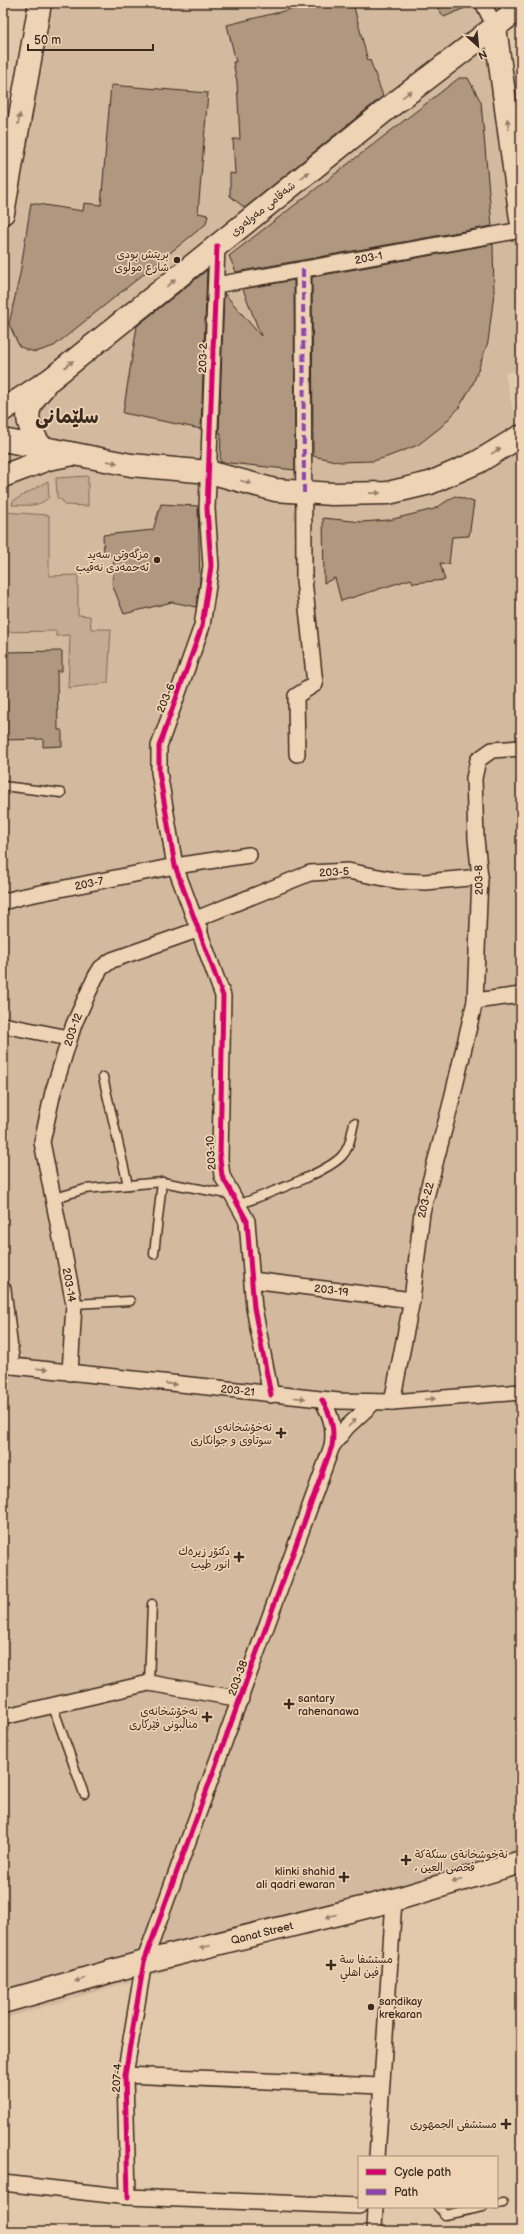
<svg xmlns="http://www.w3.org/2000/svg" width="524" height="2234" viewBox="0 0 524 2234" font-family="'Balsamiq Sans','Playpen Sans Arabic',sans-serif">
	<rect width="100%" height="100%" fill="#e3c9ac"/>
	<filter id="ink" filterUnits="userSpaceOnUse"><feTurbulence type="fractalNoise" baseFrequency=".025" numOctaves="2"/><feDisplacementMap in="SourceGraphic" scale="8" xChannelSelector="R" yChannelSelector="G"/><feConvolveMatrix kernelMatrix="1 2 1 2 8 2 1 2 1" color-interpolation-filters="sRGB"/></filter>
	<g filter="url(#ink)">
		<g fill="#d3ba9f">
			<path d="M40,3H502L491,15L386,105L3,408V213Z"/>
			<path d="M492,36L521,243V368L505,374L521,444V1865L394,1900L140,1979L3,2019V414Z"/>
		</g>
		<g fill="#c4ab91" stroke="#806a58">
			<path d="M88,476V506L64,505L63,501L57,498L56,478Z"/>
			<path d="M48,481L49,497C39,508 25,505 12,505L13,501Z"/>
			<path d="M3,512L49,515V576L78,575V615L90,616L91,629H111L108,683L68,688L70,635L56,636V631L3,632Z"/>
		</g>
		<g fill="#af9780" stroke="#3b2a1e">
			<path d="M316,3H353L368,61L370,60L383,96L245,208L230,196V173L235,174L233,139H240L237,82L233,62H236L227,25Z"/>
			<path d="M434,3H474V4L444,17Z"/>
			<path d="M459,78H468L481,102L492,226L236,272L229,256Z"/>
			<path d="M111,85L208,93L198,213L208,215L206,224L54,346L36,352L27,350L19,346L9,324L20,274L31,203L83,211L84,203L101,205Z"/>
			<path d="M493,244L494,293L488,342L473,384L458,409L441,427L418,445L387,457L373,461L340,462L313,456L312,277Z"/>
			<path d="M207,270L201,429L123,413L137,326Z"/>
			<path d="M294,280L295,470L220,462L221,433H219L224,293L261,336L243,289Z"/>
			<path d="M455,496L474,502L469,536L452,537L449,564L440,563L445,580L413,583L411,579L341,601L335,578L324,583L323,518L362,522L389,520L434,509Z"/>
			<path d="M161,504L198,506L200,581L196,607L172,602L124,614L112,584L114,556L104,553L103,535L153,530Z"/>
			<path d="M62,651V671H57L58,730H62V746L43,747V739L3,740V652Z"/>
		</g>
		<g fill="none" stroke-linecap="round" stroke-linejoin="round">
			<g stroke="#3b2a1e" stroke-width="11">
				<g id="lane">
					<path d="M3,786L61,793"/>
					<path d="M103,1077L128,1185"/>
					<path d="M52,1199L85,1189L162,1182L233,1195"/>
					<path d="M238,1205C263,1195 324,1174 341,1157C350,1148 351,1135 354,1123"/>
					<path d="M154,1254L162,1182"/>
					<path d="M74,1304L130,1301"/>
					<path d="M149,1683L152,1604"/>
					<path d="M53,1707L84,1794"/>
					<path d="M497,2204L503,2203"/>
					<path d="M438,2207L445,2215L483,2207"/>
				</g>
			</g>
			<g stroke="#3b2a1e" stroke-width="18">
				<g id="street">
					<path d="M483,3L495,27"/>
					<path d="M217,246L207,509L211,566L202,626L159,746V772L175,866L223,996L220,1159L222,1176L247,1221L254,1308L271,1395"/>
					<path id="s1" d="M216,285L521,230"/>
					<path d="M297,754L296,696L315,684L304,580L303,269"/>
					<path id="s2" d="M3,902L20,897L175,866L249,855"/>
					<path id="s3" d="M196,919L310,873L348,871L399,881L425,882L480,877"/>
					<path d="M475,1001L521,995"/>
					<path d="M3,1025L69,1038"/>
					<path id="s4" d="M252,1280L412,1300"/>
					<path d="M3,1289L12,1366"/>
					<path id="s5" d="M3,1365L339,1401L392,1402L521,1392"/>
					<path id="s6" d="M70,1373L74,1304L42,1142L53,1092L74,1024L95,978L101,968L112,960L200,929"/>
					<path id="s7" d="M392,1402L412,1300L422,1212L450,1107L475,1001L480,877L476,839L474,778L478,760L492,750L521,748"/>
					<path d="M332,1446L347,1427L374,1402"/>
					<path d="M3,1717L149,1683L241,1699"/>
					<path d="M125,2075L380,2086"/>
					<path d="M377,2157L394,1900"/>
					<path d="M3,2183L128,2197L359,2206"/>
					<path d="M128,2197L125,2075L144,1962L332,1446C335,1428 331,1415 322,1400"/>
					<path d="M374,2231L375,2207"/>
				</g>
			</g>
			<g stroke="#3b2a1e" stroke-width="25">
				<g id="secondary">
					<path d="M495,27L521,219"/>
					<path d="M3,213L40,3"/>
					<path d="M3,440L131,465L209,472L275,490L332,494L388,493L430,483L478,462L519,437"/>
				</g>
			</g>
			<g stroke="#3b2a1e" stroke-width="25">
				<g id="primary">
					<path d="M3,410L51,379L391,106L521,7"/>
					<path d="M41,447C25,423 22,410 43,388"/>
					<path d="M3,476L48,459L74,454"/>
					<path id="s8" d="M3,2002L144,1962L394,1900L521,1862"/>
				</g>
			</g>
			<use href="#lane" stroke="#eed3b5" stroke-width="8"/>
			<use href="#street" stroke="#eed3b5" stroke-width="15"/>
			<use href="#secondary" stroke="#eed3b5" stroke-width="22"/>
			<use href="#primary" stroke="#eed3b5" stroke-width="22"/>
			<path stroke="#8e44ad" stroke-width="4" stroke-dasharray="8 4" stroke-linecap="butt" d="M303,269L304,493"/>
			<g stroke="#eed3b5" stroke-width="8">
				<g id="cycleway">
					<path d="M217,246L207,509L211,566L202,626L159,746V772L175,866L223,996L220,1159L222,1176L247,1221L254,1308L271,1395"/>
					<path d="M128,2197L125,2075L144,1962L332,1446C335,1428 331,1415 322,1400"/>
				</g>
			</g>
			<use href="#cycleway" stroke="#d6006c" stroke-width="5"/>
		</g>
		<defs><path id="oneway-solid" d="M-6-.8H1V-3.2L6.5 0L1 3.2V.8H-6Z"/></defs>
		<g fill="#947e6a">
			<use href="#oneway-solid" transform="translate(407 94) rotate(-37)"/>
			<use href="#oneway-solid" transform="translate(19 119) rotate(-80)"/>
			<use href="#oneway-solid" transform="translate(508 124) rotate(-98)"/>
			<use href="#oneway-solid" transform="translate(305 175) rotate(-39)"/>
			<use href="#oneway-solid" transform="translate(171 283) rotate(-39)"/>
			<use href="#oneway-solid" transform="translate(69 364) rotate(-39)"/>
			<use href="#oneway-solid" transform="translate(496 451) rotate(-31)"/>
			<use href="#oneway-solid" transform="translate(112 462) rotate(11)"/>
			<use href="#oneway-solid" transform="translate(246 482) rotate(15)"/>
			<use href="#oneway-solid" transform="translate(375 493) rotate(-1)"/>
			<use href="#oneway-solid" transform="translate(42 1369) rotate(7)"/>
			<use href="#oneway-solid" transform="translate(171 1384) rotate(6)"/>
			<use href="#oneway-solid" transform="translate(300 1398) rotate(5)"/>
			<use href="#oneway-solid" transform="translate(430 1399) rotate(-5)"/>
			<use href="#oneway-solid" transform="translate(352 1423) rotate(-46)"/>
			<use href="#oneway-solid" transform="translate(457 1881) rotate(164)"/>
			<use href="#oneway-solid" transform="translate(331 1916) rotate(166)"/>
			<use href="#oneway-solid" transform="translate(205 1947) rotate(166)"/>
			<use href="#oneway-solid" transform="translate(80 1980) rotate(164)"/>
		</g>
	</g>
	<g fill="#3b2a1e" stroke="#eed3b5" stroke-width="1.5">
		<circle cx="177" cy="260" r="4"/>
		<circle cx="157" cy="560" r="4"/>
		<path d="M279 1427h4v4h4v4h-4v4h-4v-4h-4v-4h4z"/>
		<path d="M237 1551h4v4h4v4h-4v4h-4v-4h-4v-4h4z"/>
		<path d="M287 1698h4v4h4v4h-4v4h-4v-4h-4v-4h4z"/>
		<path d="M205 1711h4v4h4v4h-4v4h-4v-4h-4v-4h4z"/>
		<path d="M404 1854h4v4h4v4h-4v4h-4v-4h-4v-4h4z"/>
		<path d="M342 1871h4v4h4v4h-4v4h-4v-4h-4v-4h4z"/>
		<path d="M329 1959h4v4h4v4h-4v4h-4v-4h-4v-4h4z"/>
		<circle cx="371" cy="2007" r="4"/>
		<path d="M504 2118h4v4h4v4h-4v4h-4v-4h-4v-4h4z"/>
	</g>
	<g text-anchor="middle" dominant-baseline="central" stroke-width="3.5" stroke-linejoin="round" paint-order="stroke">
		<g font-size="11" fill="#3b2a1e" stroke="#eed3b5">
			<text transform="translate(263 209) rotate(-39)">شەقامی مەولەوی</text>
			<text stroke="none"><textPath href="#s1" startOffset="155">203-1</textPath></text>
			<text transform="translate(203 358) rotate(-88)">203-2</text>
			<text transform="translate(166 698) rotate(-67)">203-6</text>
			<text stroke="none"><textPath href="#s3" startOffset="147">203-5</textPath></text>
			<text transform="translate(479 880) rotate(-91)">203-8</text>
			<text stroke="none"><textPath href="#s2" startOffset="88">203-7</textPath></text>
			<text stroke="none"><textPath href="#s6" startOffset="351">203-12</textPath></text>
			<text transform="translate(211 1153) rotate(-94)">203-10</text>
			<text stroke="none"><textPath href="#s7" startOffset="205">203-22</textPath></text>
			<text transform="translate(69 1285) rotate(80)">203-14</text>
			<text stroke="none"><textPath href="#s4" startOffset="80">203-19</textPath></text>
			<text stroke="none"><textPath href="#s5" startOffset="236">203-21</textPath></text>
			<text transform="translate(238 1678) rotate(-70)">203-38</text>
			<text stroke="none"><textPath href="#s8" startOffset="268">Qanat Street</textPath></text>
			<text transform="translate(117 2078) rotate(-87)">207-4</text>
		</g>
		<g font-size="11" fill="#3b2a1e" stroke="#eed3b5" text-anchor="end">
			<text x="169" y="254">بريتش بودى<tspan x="169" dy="13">شارع مولوى</tspan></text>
			<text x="149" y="554">مزگەوتی سەید<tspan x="149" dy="13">ئەحمەدی نەقیب</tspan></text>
			<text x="272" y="1427">نەخۆشخانەی<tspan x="272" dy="13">سوتاوی و جوانکاری</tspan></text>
			<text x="230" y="1551">دکتۆر زیرەك<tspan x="230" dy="13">انور طیب</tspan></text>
			<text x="298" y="1698" text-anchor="start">santary<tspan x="298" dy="13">rahenanawa</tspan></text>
			<text x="198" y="1711">نەخۆشخانەی<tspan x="198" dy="13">مناڵبونی فێرکاری</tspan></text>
			<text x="415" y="1854" text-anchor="start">نةخوشخانةى سنكةكة<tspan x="415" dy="13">، فحصى العين</tspan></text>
			<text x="335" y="1871">klinki shahid<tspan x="335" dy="13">ali qadri ewaran</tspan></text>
			<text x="340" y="1959" text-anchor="start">مستشفا سة<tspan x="340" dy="13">فين اهلي</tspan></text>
			<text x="379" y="2001" text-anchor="start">sandikay<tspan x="379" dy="13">krekaran</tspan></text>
			<text x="497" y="2124">مستشفى الجمهورى</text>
		</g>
		<g font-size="19" font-weight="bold" fill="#3b2a1e" stroke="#eed3b5">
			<text x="67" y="417">سلێمانی</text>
		</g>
	</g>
	<rect width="524" height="2234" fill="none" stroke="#eed3b5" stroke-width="16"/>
	<rect x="8" y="8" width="508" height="2218" fill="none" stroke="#3b2a1e" stroke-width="1.5" filter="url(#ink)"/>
	<rect x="358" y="2156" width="140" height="52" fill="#eed3b5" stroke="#a68f79"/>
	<rect x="366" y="2169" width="20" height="6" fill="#d6006c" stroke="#a68f79"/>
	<text x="394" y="2176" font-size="12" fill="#3b2a1e">Cycle path</text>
	<rect x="366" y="2189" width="20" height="6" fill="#8e44ad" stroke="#a68f79"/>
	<text x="394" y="2196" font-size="12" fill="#3b2a1e">Path</text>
	<g transform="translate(478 46) rotate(153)" stroke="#eed3b5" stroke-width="3" paint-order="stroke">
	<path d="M0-3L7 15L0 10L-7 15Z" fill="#3b2a1e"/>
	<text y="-6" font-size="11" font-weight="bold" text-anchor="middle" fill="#3b2a1e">N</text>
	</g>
	<path d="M28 44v6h125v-6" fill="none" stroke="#3b2a1e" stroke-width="2"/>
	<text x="34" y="44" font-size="12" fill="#3b2a1e" stroke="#eed3b5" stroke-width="3" paint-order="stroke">50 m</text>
</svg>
